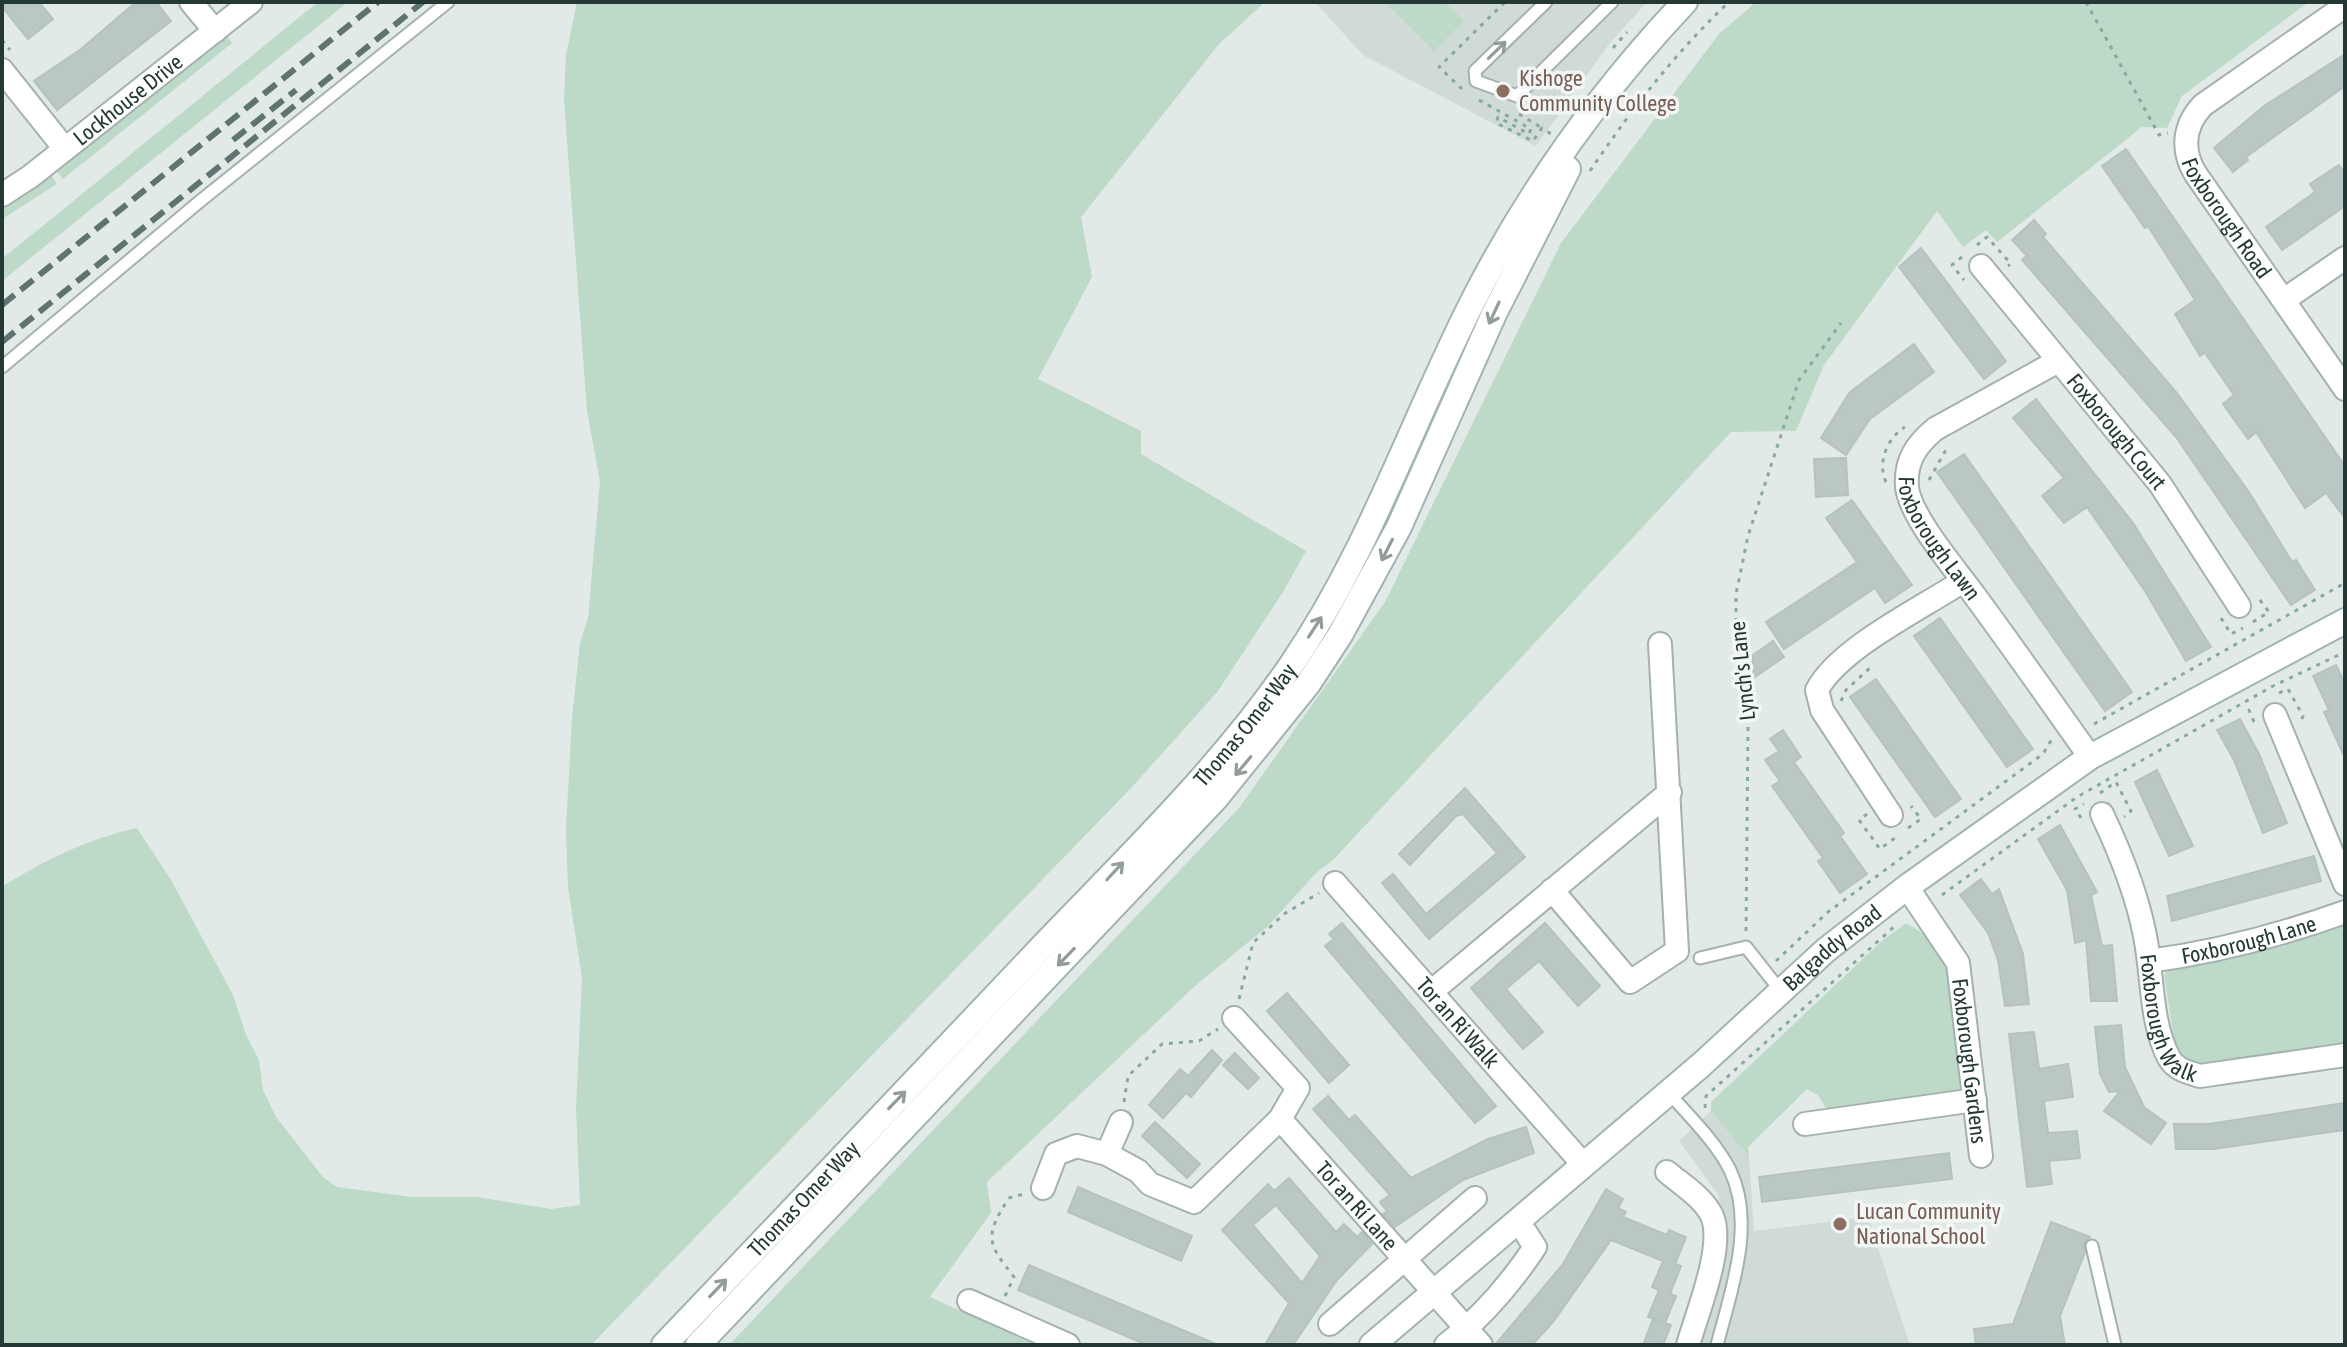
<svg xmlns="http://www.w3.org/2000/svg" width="2347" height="1347" viewBox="0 0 2347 1347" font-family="'Asap Condensed',sans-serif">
	<rect width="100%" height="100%" fill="#e2eae7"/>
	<g fill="#d0dad6">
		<path d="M1315,2H1647L1609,44L1536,146L1363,55Z"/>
		<path d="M1711,1111L1749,1157L1754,1231L1868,1217L1910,1345H1694L1725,1218L1717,1193L1679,1141Z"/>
	</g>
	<g fill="#bdd9c8">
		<path d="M318,2H348L2,281V259Z"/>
		<path d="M577,2H1265L1219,44L1081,217L1092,277L1038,379L1141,431V454L1306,551L1283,592L1218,691L1133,786L591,1345H2V887C42,861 90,838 137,828L171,880L233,995L246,1035L259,1060L263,1090L276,1117L323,1177L337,1187L412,1197H477L551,1209L580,1205L576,1109L582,978L568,888L566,829L572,718L580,643L588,618L600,482L587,411L564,100L566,55Z"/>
		<path d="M1385,2H1445L1464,21L1434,51Z"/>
		<path d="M1756,2H2309L2182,96L2167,128L2142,127L1997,242L1986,230L1963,247L1937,211L1824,365L1796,431L1731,432L1333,860L1316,873L1268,926L1196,985L987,1182L991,1213L930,1297L1035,1345H729L1239,808L1385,602L1561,243L1719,34Z"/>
		<path d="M226,35L232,43L63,179L56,170Z"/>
		<path d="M51,175L57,184L2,219V206Z"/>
		<path d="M2345,921V1046L2201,1066L2177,1056L2164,976L2169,967Z"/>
		<path d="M1906,923L1931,938L1950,966L1960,1091L1826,1108L1818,1095L1807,1089L1748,1147L1749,1157L1711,1111V1102L1882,941Z"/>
	</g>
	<g fill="#bac7c4" stroke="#b5c3bf" stroke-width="2" fill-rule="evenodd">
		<path d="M2,2H39L53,19L28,39L2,7Z"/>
		<path d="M136,2H156L171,21L57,110L34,81L81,49Z"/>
		<path d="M2345,54V86L2246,157L2248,160L2233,172L2214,148L2264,106Z"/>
		<path d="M2126,149L2345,466V518L2326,493L2305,508L2256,432L2248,439L2223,404L2234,395L2205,353L2200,356L2175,314L2195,300L2148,226L2145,228L2102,166Z"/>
		<path d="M2339,165L2345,174V206L2282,250L2266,227L2315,192L2310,184Z"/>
		<path d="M2034,220L2046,234L2043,237L2177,393L2249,492L2292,562L2296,560L2315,590L2291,605L2176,437L2022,260L2027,256L2012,240Z"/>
		<path d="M1921,248L2006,361L1984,379L1899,267Z"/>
		<path d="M1914,344L1934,372L1870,419L1846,455L1821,438L1850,392Z"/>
		<path d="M2036,399L2133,523L2211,647L2186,661L2145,591L2087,507L2064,523L2042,496L2064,478L2013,418Z"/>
		<path d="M1964,454L2132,692L2105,711L1937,472Z"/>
		<path d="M1846,458L1848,495L1816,497L1814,459Z"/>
		<path d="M1852,500L1912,585L1885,603L1875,588L1784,649L1766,622L1857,562L1826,518Z"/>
		<path d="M1940,618L2033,749L2007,767L1914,636Z"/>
		<path d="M1773,641L1784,657L1752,679L1753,655Z"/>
		<path d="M2336,665L2345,684V758L2324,712L2329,710L2313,676Z"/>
		<path d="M1876,679L1961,799L1935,817L1850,697Z"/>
		<path d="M2240,719L2259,754L2287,823L2263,833L2234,760L2217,730Z"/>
		<path d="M1783,730L1801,757L1794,762L1844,833L1840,836L1867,874L1840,893L1818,861L1823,858L1772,786L1780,781L1765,760L1779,751L1770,739Z"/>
		<path d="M2157,770L2193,846L2169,856L2135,782Z"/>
		<path d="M1465,788L1525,857L1429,939L1382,883L1393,874L1426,914L1497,853L1463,814L1456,816L1410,865L1399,854Z"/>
		<path d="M2060,825L2097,892L2091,895L2102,946L2112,945L2117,1001H2091L2086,940L2075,943L2067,890L2038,839Z"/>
		<path d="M2314,856L2321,881L2172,921L2167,896Z"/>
		<path d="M1981,879L1992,894L1999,889L2023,954L2029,1004L2005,1006L1998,960L1988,933L1960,895Z"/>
		<path d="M1342,923L1496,1106L1475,1123L1325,946L1334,939L1329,934Z"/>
		<path d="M1545,923L1600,986L1578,1006L1539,961L1506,989L1543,1032L1523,1049L1471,988Z"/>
		<path d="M1287,993L1349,1065L1329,1083L1267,1011Z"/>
		<path d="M2121,1025L2125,1067L2144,1107L2166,1123L2151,1144L2104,1111L2120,1091L2109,1092L2100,1074L2095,1027Z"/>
		<path d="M2034,1032L2039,1069L2068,1064L2070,1075L2073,1097L2044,1101L2048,1133L2077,1131L2080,1158L2049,1161L2052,1184L2027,1187L2009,1034Z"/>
		<path d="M1212,1050L1222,1060L1191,1097L1186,1093L1163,1118L1149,1105L1180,1069L1188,1076Z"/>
		<path d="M1235,1053L1259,1078L1248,1089L1223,1065Z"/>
		<path d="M1328,1096L1349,1120L1355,1115L1411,1178L1488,1139L1526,1127L1534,1153L1463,1180L1395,1227L1383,1214L1387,1211L1380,1202L1390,1195L1313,1109Z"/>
		<path d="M2345,1103V1130L2214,1149H2176L2174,1124H2209Z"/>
		<path d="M1155,1122L1200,1164L1187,1178L1142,1136Z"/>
		<path d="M1949,1153L1952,1179L1762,1202L1759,1177Z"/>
		<path d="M1289,1178L1336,1232L1344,1224L1357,1237L1362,1232L1372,1244L1337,1280L1293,1345H1265L1289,1303L1222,1230L1268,1184L1274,1191ZM1276,1205L1320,1256L1302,1283L1253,1225Z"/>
		<path d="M1078,1187L1192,1236L1181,1261L1068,1212Z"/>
		<path d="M1606,1189L1623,1199L1618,1208L1626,1212L1623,1217L1667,1235L1669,1230L1686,1237L1675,1264L1681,1266L1670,1294L1676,1296L1665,1323L1648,1317L1659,1290L1652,1287L1663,1261L1611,1240L1553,1322L1532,1345H1495L1563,1264Z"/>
		<path d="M2051,1222L2090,1237L2084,1243L2085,1252L2060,1316L2065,1345H1976L1974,1329L2013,1324Z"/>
		<path d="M1029,1265L1104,1297L1218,1345H1147L1018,1290Z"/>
		<path d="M1653,1319L1671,1325L1663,1345H1643Z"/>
	</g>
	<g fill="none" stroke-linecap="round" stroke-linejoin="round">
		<g stroke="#a5b1ae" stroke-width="15">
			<g id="lane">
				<path d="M1546,2L1475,71L1476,81L1517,96L1612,2"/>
				<path d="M2,367L199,202L448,2"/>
				<path d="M1700,958L1746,947L1780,990"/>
				<path d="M1669,1093C1689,1116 1716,1142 1730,1170C1756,1224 1731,1291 1717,1345"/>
				<path d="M2092,1246L2115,1345"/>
			</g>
		</g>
		<g stroke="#a5b1ae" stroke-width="26">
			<g id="street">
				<path d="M191,2L215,31"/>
				<path id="s1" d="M2345,6L2203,105C2184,125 2181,149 2195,173L2345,389"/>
				<path d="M2,70L65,149"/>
				<path id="s2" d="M2,195L31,176L251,2"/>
				<path id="s3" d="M1981,266L2160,484L2239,606"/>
				<path d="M2284,300L2345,258"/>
				<path id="s4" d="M2058,361L1935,429C1916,445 1905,461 1907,487C1910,517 1957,571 1975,596C2014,649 2052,703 2090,757"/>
				<path d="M2275,715L2345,884"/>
				<path id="s5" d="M2102,814C2120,852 2137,894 2145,936C2153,975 2150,1022 2169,1058C2176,1070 2188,1072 2200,1076L2345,1055"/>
				<path d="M1891,815L1822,710L1817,690C1839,648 1922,608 1963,581"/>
				<path id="s6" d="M1335,883L1582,1163"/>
				<path id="s7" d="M1907,887L1958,963L1981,1156"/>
				<path d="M1552,890L1630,982L1677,951L1660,644"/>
				<path id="s8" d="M2149,961C2217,952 2281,935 2345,912"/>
				<path d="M1431,992L1670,792"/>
				<path d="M1234,1018L1298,1088L1280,1119"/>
				<path d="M1805,1124L1975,1100"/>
				<path d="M1107,1154L1121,1122"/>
				<path d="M1667,1172C1681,1184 1704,1198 1712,1216C1725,1246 1697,1313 1688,1345"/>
				<path id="s9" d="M1043,1188L1056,1154L1077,1146L1107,1154L1138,1171L1150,1184L1194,1202L1280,1119L1481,1345"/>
				<path d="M969,1301L1068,1345"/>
				<path d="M1330,1324L1475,1198"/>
				<path d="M1446,1345C1480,1319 1511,1283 1535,1247L1526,1233"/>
			</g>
		</g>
		<g stroke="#a2b4b0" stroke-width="28">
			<g id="secondary">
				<path id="s10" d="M664,1345C790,1213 915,1081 1041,948C1127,858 1219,770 1290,667C1370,550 1410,425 1473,301C1529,191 1601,91 1685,2"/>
				<path d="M698,1345L1216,798L1308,684L1340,635L1399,527L1494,314L1568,169"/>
				<path id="s11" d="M1372,1345L1701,1065L1826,950L1907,887L2090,757L2345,621"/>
			</g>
		</g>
		<g stroke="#86aaa3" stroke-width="3" stroke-dasharray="4 6" stroke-linecap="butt">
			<path d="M2086,2L2159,135L2168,133"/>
			<path d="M2,40L10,50"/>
			<path d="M1613,48L1627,32"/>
			<path d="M1462,89L1439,67L1505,2"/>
			<path d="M1479,100L1531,129L1529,134L1498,117L1496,123L1533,141L1542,128L1551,134"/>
			<path d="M1519,114L1542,128"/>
			<path d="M1590,171C1631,110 1675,53 1729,2"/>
			<path d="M1977,245L1987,237L2011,264L2008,266"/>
			<path d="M1962,257L1952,265L1964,280"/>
			<path d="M1929,480L1947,448"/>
			<path d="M1886,482C1877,463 1887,438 1905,427"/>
			<path d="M2221,618L2231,634L2243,628"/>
			<path d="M2253,622L2269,612L2260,600"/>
			<path d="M2279,693L2288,689L2303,716L2300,723"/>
			<path d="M1841,701L1846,690L1873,665"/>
			<path d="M2254,722L2249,710L2255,706"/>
			<path d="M2094,724L2345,583"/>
			<path d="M2100,793L2116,782L2131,811L2124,817"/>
			<path d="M1867,814L1859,820L1880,849L1899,835"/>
			<path d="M2081,818L2075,809L2084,804"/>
			<path d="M1908,828L1921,819L1911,806"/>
			<path d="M1942,895L2077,797L2273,686L2345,652"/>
			<path d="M1746,931L1748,726L1736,651V594L1748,536L1799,380L1841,323"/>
			<path d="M1776,961L1828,912L2043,754L2052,739"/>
			<path d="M1239,999L1253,943L1284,914L1319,893"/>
			<path d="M1124,1102L1128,1076L1162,1044L1199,1041L1218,1029"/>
			<path d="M1705,1108L1706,1096L1896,925"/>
			<path d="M1005,1296L1014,1277C987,1243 984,1236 1009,1198L1024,1194"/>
		</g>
		<use href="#lane" stroke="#fff" stroke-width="11"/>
		<use href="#street" stroke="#fff" stroke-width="22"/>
		<use href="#secondary" stroke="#fff" stroke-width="24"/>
		<g stroke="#5f7471" stroke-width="6" stroke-dasharray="16 8" stroke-linecap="butt">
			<path d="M233,140L296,90"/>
			<path d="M2,305L378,2"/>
			<path d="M2,342L423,2"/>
		</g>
	</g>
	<defs><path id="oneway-shaft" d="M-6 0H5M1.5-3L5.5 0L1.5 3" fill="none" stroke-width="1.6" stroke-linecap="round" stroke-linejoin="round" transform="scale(2)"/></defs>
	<g stroke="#929c9a">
		<use href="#oneway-shaft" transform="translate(1497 50) rotate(-44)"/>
		<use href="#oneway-shaft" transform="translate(1494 313) rotate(115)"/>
		<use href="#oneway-shaft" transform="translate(1387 550) rotate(117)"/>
		<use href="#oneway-shaft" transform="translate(1315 627) rotate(-57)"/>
		<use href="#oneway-shaft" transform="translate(1243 766) rotate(130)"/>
		<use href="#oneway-shaft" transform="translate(1115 871) rotate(-47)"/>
		<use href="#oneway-shaft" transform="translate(1066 957) rotate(134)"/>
		<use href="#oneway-shaft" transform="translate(897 1100) rotate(-46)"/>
		<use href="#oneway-shaft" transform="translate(718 1288) rotate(-46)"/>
	</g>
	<g fill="#8d6e63" stroke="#f2f7f5" stroke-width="3">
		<circle cx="1503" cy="91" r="8"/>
		<circle cx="1840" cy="1224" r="8"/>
	</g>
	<g text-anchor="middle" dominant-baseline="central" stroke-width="7" stroke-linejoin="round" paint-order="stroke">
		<g font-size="22" fill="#785e54" stroke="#f2f7f5" text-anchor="start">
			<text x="1519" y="78">Kishoge<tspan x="1519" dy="25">Community College</tspan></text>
			<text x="1856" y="1211">Lucan Community<tspan x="1856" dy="25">National School</tspan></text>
		</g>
		<g font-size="22" fill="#243936" stroke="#f2f7f5">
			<text stroke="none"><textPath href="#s2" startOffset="158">Lockhouse Drive</textPath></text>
			<text stroke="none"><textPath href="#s1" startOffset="302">Foxborough Road</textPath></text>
			<text stroke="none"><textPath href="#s3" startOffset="214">Foxborough Court</textPath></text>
			<text stroke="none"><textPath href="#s4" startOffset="268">Foxborough Lawn</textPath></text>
			<text transform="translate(1742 671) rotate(-96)">Lynch's Lane</text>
			<text stroke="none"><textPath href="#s10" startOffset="850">Thomas Omer Way</textPath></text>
			<text stroke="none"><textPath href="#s8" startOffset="102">Foxborough Lane</textPath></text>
			<text stroke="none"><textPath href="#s11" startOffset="608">Balgaddy Road</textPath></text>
			<text stroke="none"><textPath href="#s5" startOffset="218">Foxborough Walk</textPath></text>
			<text stroke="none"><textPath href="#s6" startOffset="186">Tor an Rí Walk</textPath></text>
			<text stroke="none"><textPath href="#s7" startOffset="190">Foxborough Gardens</textPath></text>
			<text stroke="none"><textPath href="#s10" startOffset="202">Thomas Omer Way</textPath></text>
			<text stroke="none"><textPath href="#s9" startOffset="426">Tor an Rí Lane</textPath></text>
		</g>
	</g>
	<rect width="2347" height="1347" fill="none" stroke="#243936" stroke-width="8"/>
</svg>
